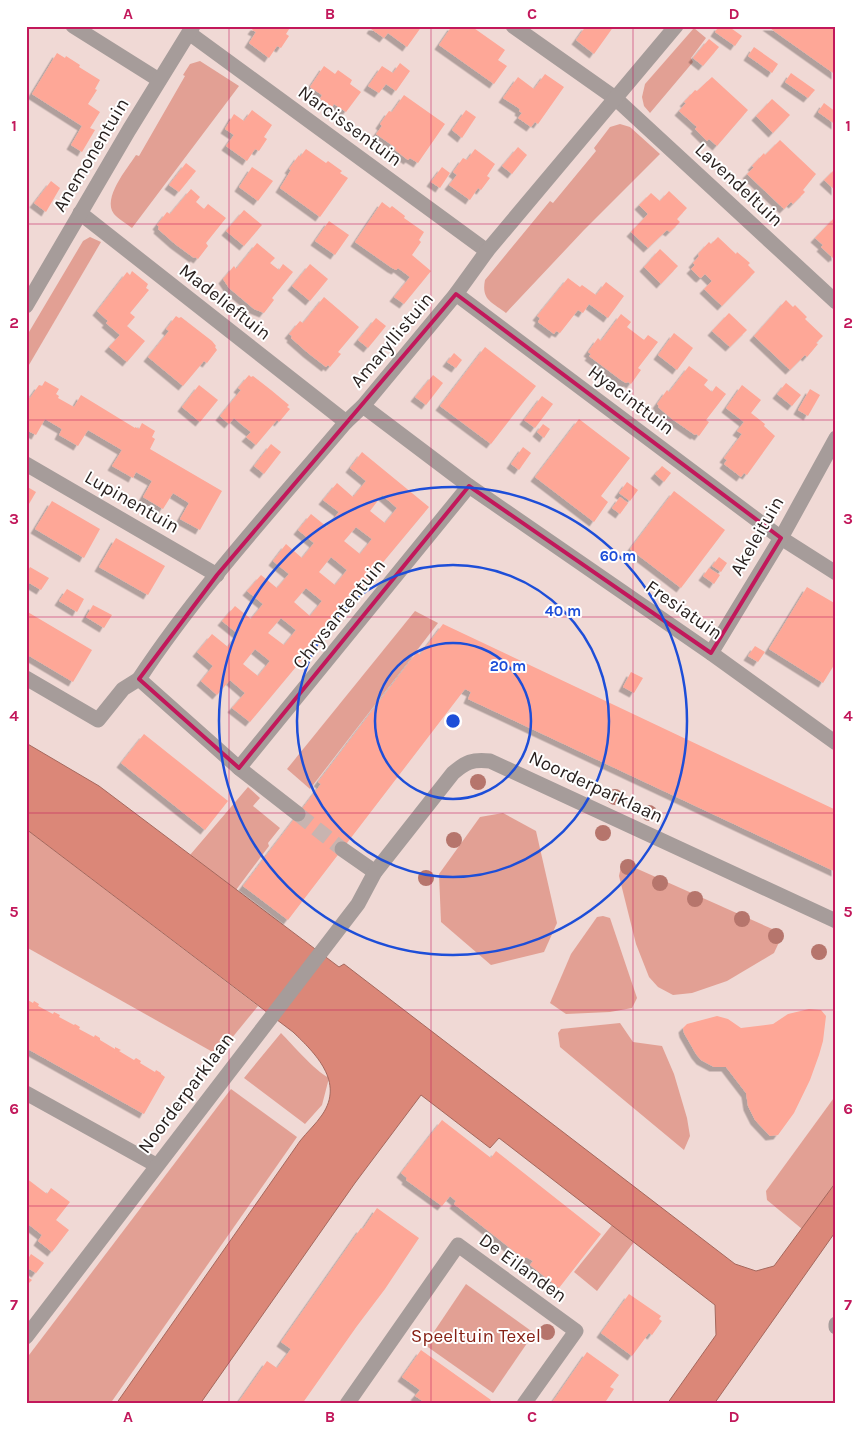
<svg xmlns="http://www.w3.org/2000/svg" width="862" height="1430" viewBox="0 0 862 1430" font-family="Karla,sans-serif">
	<defs>
		<filter id="shadow"><feDropShadow dx="-4.5" dy="4.5" stdDeviation="0" flood-color="#0004"/></filter>
	</defs>
	<rect width="100%" height="100%" fill="#f0d9d5"/>
	<g fill="#e2a094">
		<path d="M694,28L706,38L691,58L693,62L650,113L644,106L642,97L645,84Z"/>
		<path d="M200,61L239,86L132,228C126,223 118,219 114,214C102,198 127,169 136,155L139,156L185,76L183,75L190,64Z"/>
		<path d="M620,124L630,127L660,154L584,230L506,313C492,302 481,300 485,280L550,201L553,203L596,151L594,148L610,127Z"/>
		<path d="M90,237L101,242L26,370V337L83,241Z"/>
		<path d="M415,611L438,623L310,789L287,769Z"/>
		<path d="M248,787L260,798L253,806L280,828L268,843L269,846L236,890L190,855Z"/>
		<path d="M503,813L536,831L557,923L544,952L491,965L441,922L439,874L480,817Z"/>
		<path d="M26,829L258,1006L218,1055L26,947Z"/>
		<path d="M622,862L779,932L781,938L774,953L727,981L692,993L673,995L658,987L649,977L636,944L619,876Z"/>
		<path d="M603,916L610,918L637,998L632,1008L610,1012L566,1014L550,1003L571,954L597,917Z"/>
		<path d="M620,1023L633,1042L662,1046L674,1074L687,1118L690,1136L684,1150L560,1047L558,1033L561,1029Z"/>
		<path d="M281,1033C293,1045 314,1070 329,1078L322,1105L305,1124L244,1078Z"/>
		<path d="M231,1089L297,1137L110,1404H26V1359Z"/>
		<path d="M836,1095V1182L802,1229L767,1200L766,1191Z"/>
		<path d="M612,1225L634,1242L597,1291L574,1272Z"/>
		<path d="M466,1284L534,1333L493,1393L425,1345Z"/>
	</g>
	<path fill="#db8778" stroke="#a5685d" d="M26,743L99,786L339,967L344,964L735,1264L756,1271L774,1266L836,1182V1231L714,1404H667L716,1335L715,1305L499,1138L490,1148L421,1095L355,1183L200,1404H116L300,1141C307,1132 316,1124 322,1115C345,1082 315,1053 293,1032L26,829Z"/>
	<g fill="#fea797" fill-rule="evenodd" filter="url(#shadow)">
		<path d="M255,26H291L286,34L289,36L281,48L277,46L269,58L249,43L256,32L252,30Z"/>
		<path d="M373,26H422L407,47L388,33L384,38L371,29Z"/>
		<path d="M452,26H471L505,50L498,60L507,66L494,84L439,45Z"/>
		<path d="M586,26H614L594,54L576,40Z"/>
		<path d="M719,26H728L742,36L735,46L715,32Z"/>
		<path d="M767,26H831L836,30V75Z"/>
		<path d="M709,39L719,47L703,66L693,58Z"/>
		<path d="M754,47L778,64L772,73L748,56Z"/>
		<path d="M57,53L65,58L66,56L80,65L79,67L100,80L95,89L97,90L88,104L100,112L90,128L95,130L82,152L71,145L82,126L32,94Z"/>
		<path d="M400,63L410,71L396,91L386,84L379,93L368,86L382,66L393,73Z"/>
		<path d="M324,66L335,74L338,70L352,80L350,84L361,92L346,112L334,104L332,107L320,99L322,95L310,87Z"/>
		<path d="M791,73L815,90L808,98L785,82Z"/>
		<path d="M545,74L564,87L538,124L535,122L531,127L518,118L522,113L519,111L520,109L503,98L518,77L534,89Z"/>
		<path d="M712,77L748,110L717,146L709,139L707,141L695,129L697,127L679,111L686,103L684,102L695,90L697,91Z"/>
		<path d="M404,95L445,124L418,163L410,158L408,160L395,150L396,148L376,134L382,126L380,124L389,111L392,112Z"/>
		<path d="M772,99L790,115L773,133L756,116Z"/>
		<path d="M824,103L836,112V125L818,112Z"/>
		<path d="M252,110L272,125L264,137L267,139L259,151L255,149L247,161L226,146L234,135L225,129L234,114L244,121Z"/>
		<path d="M466,110L476,117L462,138L452,130Z"/>
		<path d="M780,140L816,174L803,190L805,192L793,204L791,202L784,209L747,174L754,167L752,166L764,153L765,155Z"/>
		<path d="M518,147L527,155L512,174L502,166Z"/>
		<path d="M306,149L326,163L328,161L342,171L340,173L348,178L320,217L280,188L291,170L289,169L299,155L300,157Z"/>
		<path d="M475,149L495,164L487,176L490,178L481,190L478,188L470,200L449,185L457,175L453,172L463,158L467,160Z"/>
		<path d="M186,163L196,171L179,192L169,185Z"/>
		<path d="M252,167L273,181L258,201L239,187Z"/>
		<path d="M442,167L450,173L440,188L431,182Z"/>
		<path d="M836,168V191L824,180Z"/>
		<path d="M51,181L60,188L46,212L34,203Z"/>
		<path d="M191,189L200,197L196,202L204,209L208,204L226,218L206,243L208,246L198,259L195,257L194,258L175,244L158,229L159,227L157,225L167,212L170,214Z"/>
		<path d="M669,191L687,208L677,219L680,222L670,232L667,230L648,248L631,232L648,214L639,205L651,193L660,201Z"/>
		<path d="M382,202L390,208L392,206L405,216L404,218L424,232L419,240L421,242L412,255L431,271L404,304L394,297L410,277L398,268L396,270L392,268L355,242Z"/>
		<path d="M244,210L262,225L244,246L226,231Z"/>
		<path d="M836,216V257L835,256L833,258L821,247L823,245L815,238Z"/>
		<path d="M329,221L349,235L335,255L315,241Z"/>
		<path d="M718,237L736,254L737,252L750,263L748,265L755,272L722,306L704,289L712,281L705,274L701,278L699,277L691,269L695,265L693,263L699,256L698,254L709,242L711,244Z"/>
		<path d="M257,243L275,258L270,263L279,270L283,264L293,272L272,298L274,300L264,313L254,309L229,288L223,279L234,266L236,269Z"/>
		<path d="M660,249L678,266L661,284L644,267Z"/>
		<path d="M310,264L328,279L310,301L292,286Z"/>
		<path d="M132,271L148,284L146,288L149,290L130,313L135,317L127,326L145,341L127,362L109,347L120,335L106,323L108,321L97,311L127,272L130,275Z"/>
		<path d="M568,278L580,287L582,285L596,295L606,282L624,296L608,318L589,304L583,313L578,310L560,333L556,331L554,334L538,322L540,318L537,316Z"/>
		<path d="M324,297L359,327L338,352L341,354L330,367L328,365L326,367L308,353L291,338L292,336L289,334L300,321L303,323Z"/>
		<path d="M786,300L793,307L795,305L807,317L805,319L823,336L816,343L818,344L807,357L805,355L790,370L754,336Z"/>
		<path d="M729,313L747,330L730,347L712,331Z"/>
		<path d="M621,314L631,322L627,327L644,340L648,335L658,342L638,368L641,370L631,384L628,382L626,383L621,380L589,356L591,354L588,352L598,338L601,341Z"/>
		<path d="M176,316L179,318L181,317L212,341L216,346L215,347L217,350L207,363L204,361L183,386L148,357L169,331L166,329Z"/>
		<path d="M376,318L386,326L368,348L358,340Z"/>
		<path d="M674,333L693,348L677,370L658,355Z"/>
		<path d="M485,347L536,386L491,444L440,406Z"/>
		<path d="M454,353L462,360L456,368L447,362Z"/>
		<path d="M689,366L708,380L704,385L712,392L716,386L726,394L706,420L709,422L699,436L696,434L695,435L672,419L658,407L659,406L657,404L667,390L669,392Z"/>
		<path d="M249,375L251,377L253,376L271,390L289,405L287,407L290,409L279,422L277,420L256,445L246,437L251,432L242,425L234,418L229,424L220,416L241,390L238,388Z"/>
		<path d="M433,375L443,383L426,405L415,397Z"/>
		<path d="M45,381L59,389L56,394L59,396L58,398L74,407L81,395L135,428V427L139,429L142,423L155,431L152,437L155,439L150,449L222,491L200,530L180,519L189,503L173,493L163,509L143,497L152,481L136,472L133,478L112,466L122,450L88,430L78,446L59,435L62,429L45,419L36,435L26,430V396L30,398L39,385L42,386Z"/>
		<path d="M786,383L801,395L792,406L777,394Z"/>
		<path d="M199,385L218,400L200,422L182,407Z"/>
		<path d="M742,385L761,400L751,413L765,424L764,426L775,436L747,475L744,473L741,477L724,464L727,460L724,458L742,434L737,431L744,422L726,408Z"/>
		<path d="M810,389L820,395L808,416L798,410Z"/>
		<path d="M542,396L553,404L535,428L524,420Z"/>
		<path d="M579,419L630,458L601,496L608,502L594,522L535,477Z"/>
		<path d="M543,424L550,429L544,438L537,432Z"/>
		<path d="M271,444L281,452L264,474L254,466Z"/>
		<path d="M523,447L531,453L519,470L511,464Z"/>
		<path d="M362,452L429,507L250,722L232,708L245,693L230,680L217,695L201,681L213,666L197,652L212,634L228,647L238,634L222,621L235,606L251,619L263,604L247,591L261,575L277,588L289,574L273,561L286,544L302,558L314,543L298,530L311,514L327,527L339,512L323,500L337,483L353,497L366,481L350,468ZM382,495L397,508L385,523L370,511ZM356,527L372,539L360,554L344,541ZM331,557L347,570L335,585L319,572ZM306,588L322,601L310,616L294,602ZM281,618L296,630L284,645L268,633ZM255,649L270,661L258,676L243,664Z"/>
		<path d="M662,466L671,473L664,482L655,474Z"/>
		<path d="M627,482L638,490L630,501L619,493Z"/>
		<path d="M26,486L36,492L26,509Z"/>
		<path d="M674,491L725,530L681,588L630,549Z"/>
		<path d="M620,497L628,503L620,514L612,508Z"/>
		<path d="M52,501L100,529L84,558L35,529Z"/>
		<path d="M116,538L165,566L148,595L99,567Z"/>
		<path d="M719,557L727,563L721,572L712,566Z"/>
		<path d="M30,567L49,578L41,590L26,581V574Z"/>
		<path d="M709,568L720,575L714,584L703,576Z"/>
		<path d="M807,587L836,604V662L823,683L769,649Z"/>
		<path d="M67,589L84,599L77,612L59,601Z"/>
		<path d="M93,605L112,615L104,628L86,617Z"/>
		<path d="M26,611L92,650L73,682L26,654Z"/>
		<path d="M443,624L836,810V872L468,699L471,692L465,689L288,920L243,886L321,784L318,782L417,652L420,655Z"/>
		<path d="M755,646L765,652L758,662L748,656Z"/>
		<path d="M631,672L643,678L634,693L623,687Z"/>
		<path d="M144,734L228,801L205,830L121,763Z"/>
		<path d="M26,999L33,1003L34,1001L39,1004L38,1006L53,1014L54,1012L60,1015L59,1017L74,1025L75,1024L80,1027L79,1029L94,1037L95,1035L100,1038V1040L115,1049V1047L121,1050L119,1051L134,1060L136,1058L141,1061L140,1063L155,1072L156,1070L161,1073V1074L165,1077L144,1114L26,1048Z"/>
		<path d="M809,1009L821,1010L826,1016L823,1041L819,1055L810,1080L794,1113L778,1135L770,1136L755,1120L748,1106L746,1093L726,1067H714L701,1060L696,1054L684,1033L683,1028L687,1024L717,1016L728,1019L741,1028L773,1024L788,1014Z"/>
		<path d="M442,1120L491,1158L496,1151L601,1234L559,1288L530,1265L533,1261L526,1257L524,1259L454,1204L456,1201L450,1196L442,1206L406,1180L407,1178L401,1173Z"/>
		<path d="M26,1178L47,1194L51,1188L70,1202L56,1220L69,1230L52,1252L38,1241L42,1235L28,1224L26,1226Z"/>
		<path d="M377,1208L419,1238L385,1289L357,1326L302,1404H237L267,1361L277,1368L291,1349L281,1342L361,1228L363,1229Z"/>
		<path d="M31,1254L44,1263L36,1273L26,1267V1262Z"/>
		<path d="M26,1276L32,1280L26,1286Z"/>
		<path d="M629,1294L661,1316L659,1319L662,1321L652,1335L649,1333L632,1356L601,1333Z"/>
		<path d="M421,1350L491,1400L488,1404H427L415,1396L420,1390L402,1377Z"/>
		<path d="M587,1352L619,1375L610,1387L614,1389L604,1404H551Z"/>
	</g>
	<g fill="none" stroke-linecap="round" stroke-linejoin="round">
		<path stroke="#c8b4b0" stroke-width="15" stroke-dasharray="15 8" stroke-linecap="butt" d="M298,814L342,849"/>
		<path stroke="#a69c9a" stroke-width="15" d="M26,678L98,720L123,689L139,679"/>
		<g stroke="#a69c9a" stroke-width="15">
			<path d="M73,26L159,80"/>
			<path d="M513,26L615,98L836,302"/>
			<path d="M189,33L487,251"/>
			<path d="M80,213L346,422"/>
			<path d="M456,294L781,538L836,573"/>
			<path d="M26,306L129,130L193,26"/>
			<path d="M363,406L469,486L711,653L836,743"/>
			<path d="M26,464L217,575"/>
			<path d="M711,653L781,538L836,438"/>
			<path d="M239,768L469,486"/>
			<path d="M298,814L239,768L139,679C199,588 275,506 346,422L363,406L456,294L487,251L676,26"/>
			<path d="M342,849L375,872"/>
			<path d="M26,1093L156,1165"/>
			<path d="M836,1324V1327"/>
			<path d="M26,1337L358,904L375,872L453,773C466,762 472,759 490,761L836,921"/>
			<path d="M347,1404L458,1245L576,1331L524,1404"/>
		</g>
	</g>
	<g fill="#b6756c">
		<circle cx="478" cy="782" r="8"/>
		<circle cx="615" cy="797" r="8"/>
		<circle cx="649" cy="813" r="8"/>
		<circle cx="603" cy="833" r="8"/>
		<circle cx="454" cy="840" r="8"/>
		<circle cx="628" cy="867" r="8"/>
		<circle cx="426" cy="878" r="8"/>
		<circle cx="660" cy="883" r="8"/>
		<circle cx="695" cy="899" r="8"/>
		<circle cx="742" cy="919" r="8"/>
		<circle cx="776" cy="936" r="8"/>
		<circle cx="819" cy="952" r="8"/>
		<circle cx="547" cy="1332" r="8"/>
	</g>
	<path fill="none" stroke="#c2185b" stroke-width="4" stroke-linejoin="round" d="M456,294L781,538L711,653L469,486L239,768L139,679L217,575Z"/>
	<path fill="none" stroke="#c2185b" stroke-width="1" stroke-opacity="0.55" d="M229,26V1404M431,26V1404M633,26V1404M26,224H836M26,420H836M26,617H836M26,813H836M26,1010H836M26,1206H836"/>
	<g fill="none" stroke="#1d4ed8" stroke-width="2.5">
		<circle cx="453" cy="721" r="78"/>
		<circle cx="453" cy="721" r="156"/>
		<circle cx="453" cy="721" r="234"/>
	</g>
	<g text-anchor="middle" dominant-baseline="central" stroke-width="4" stroke-linejoin="round" paint-order="stroke">
		<g font-size="19" fill="#271f1d" stroke="#fff">
			<text transform="translate(350 126) rotate(36)">Narcissentuin</text>
			<text transform="translate(91 155) rotate(-59)">Anemonentuin</text>
			<text transform="translate(739 185) rotate(43)">Lavendeltuin</text>
			<text transform="translate(225 302) rotate(38)">Madelieftuin</text>
			<text transform="translate(392 340) rotate(-50)">Amaryllistuin</text>
			<text transform="translate(631 400) rotate(37)">Hyacinttuin</text>
			<text transform="translate(132 502) rotate(30)">Lupinentuin</text>
			<text transform="translate(757 536) rotate(-60)">Akeleituin</text>
			<text transform="translate(684 610) rotate(35)">Fresiatuin</text>
			<text transform="translate(339 614) rotate(-51)">Chrysantentuin</text>
			<text transform="translate(596 787) rotate(25)">Noorderparklaan</text>
			<text transform="translate(186 1093) rotate(-53)">Noorderparklaan</text>
			<text transform="translate(523 1268) rotate(36)">De Eilanden</text>
		</g>
		<g font-size="19" fill="#872317" stroke="#fff">
			<text x="476" y="1336">Speeltuin Texel</text>
		</g>
	</g>
	<circle cx="453" cy="721" r="8" fill="#1d4ed8" stroke="#fff" stroke-width="2.5"/>
	<g font-size="15" text-anchor="middle" font-weight="bold" fill="#1d4ed8" stroke="#fff" stroke-width="4" stroke-linejoin="round" paint-order="stroke">
		<text x="618" y="561">60 m</text>
		<text x="563" y="616">40 m</text>
		<text x="508" y="671">20 m</text>
	</g>
	<rect width="862" height="1430" fill="none" stroke="#ffffff" stroke-width="55"/>
	<rect x="28" y="28" width="806" height="1374" fill="none" stroke="#c2185b" stroke-width="2"/>
	<g font-size="16" text-anchor="middle" font-weight="bold" fill="#c2185b">
		<text x="128" y="19">A</text>
		<text x="330" y="19">B</text>
		<text x="532" y="19">C</text>
		<text x="734" y="19">D</text>
		<text x="14" y="131">1</text>
		<text x="848" y="131">1</text>
		<text x="14" y="328">2</text>
		<text x="848" y="328">2</text>
		<text x="14" y="524">3</text>
		<text x="848" y="524">3</text>
		<text x="14" y="721">4</text>
		<text x="848" y="721">4</text>
		<text x="14" y="917">5</text>
		<text x="848" y="917">5</text>
		<text x="14" y="1114">6</text>
		<text x="848" y="1114">6</text>
		<text x="14" y="1310">7</text>
		<text x="848" y="1310">7</text>
		<text x="128" y="1422">A</text>
		<text x="330" y="1422">B</text>
		<text x="532" y="1422">C</text>
		<text x="734" y="1422">D</text>
	</g>
</svg>
